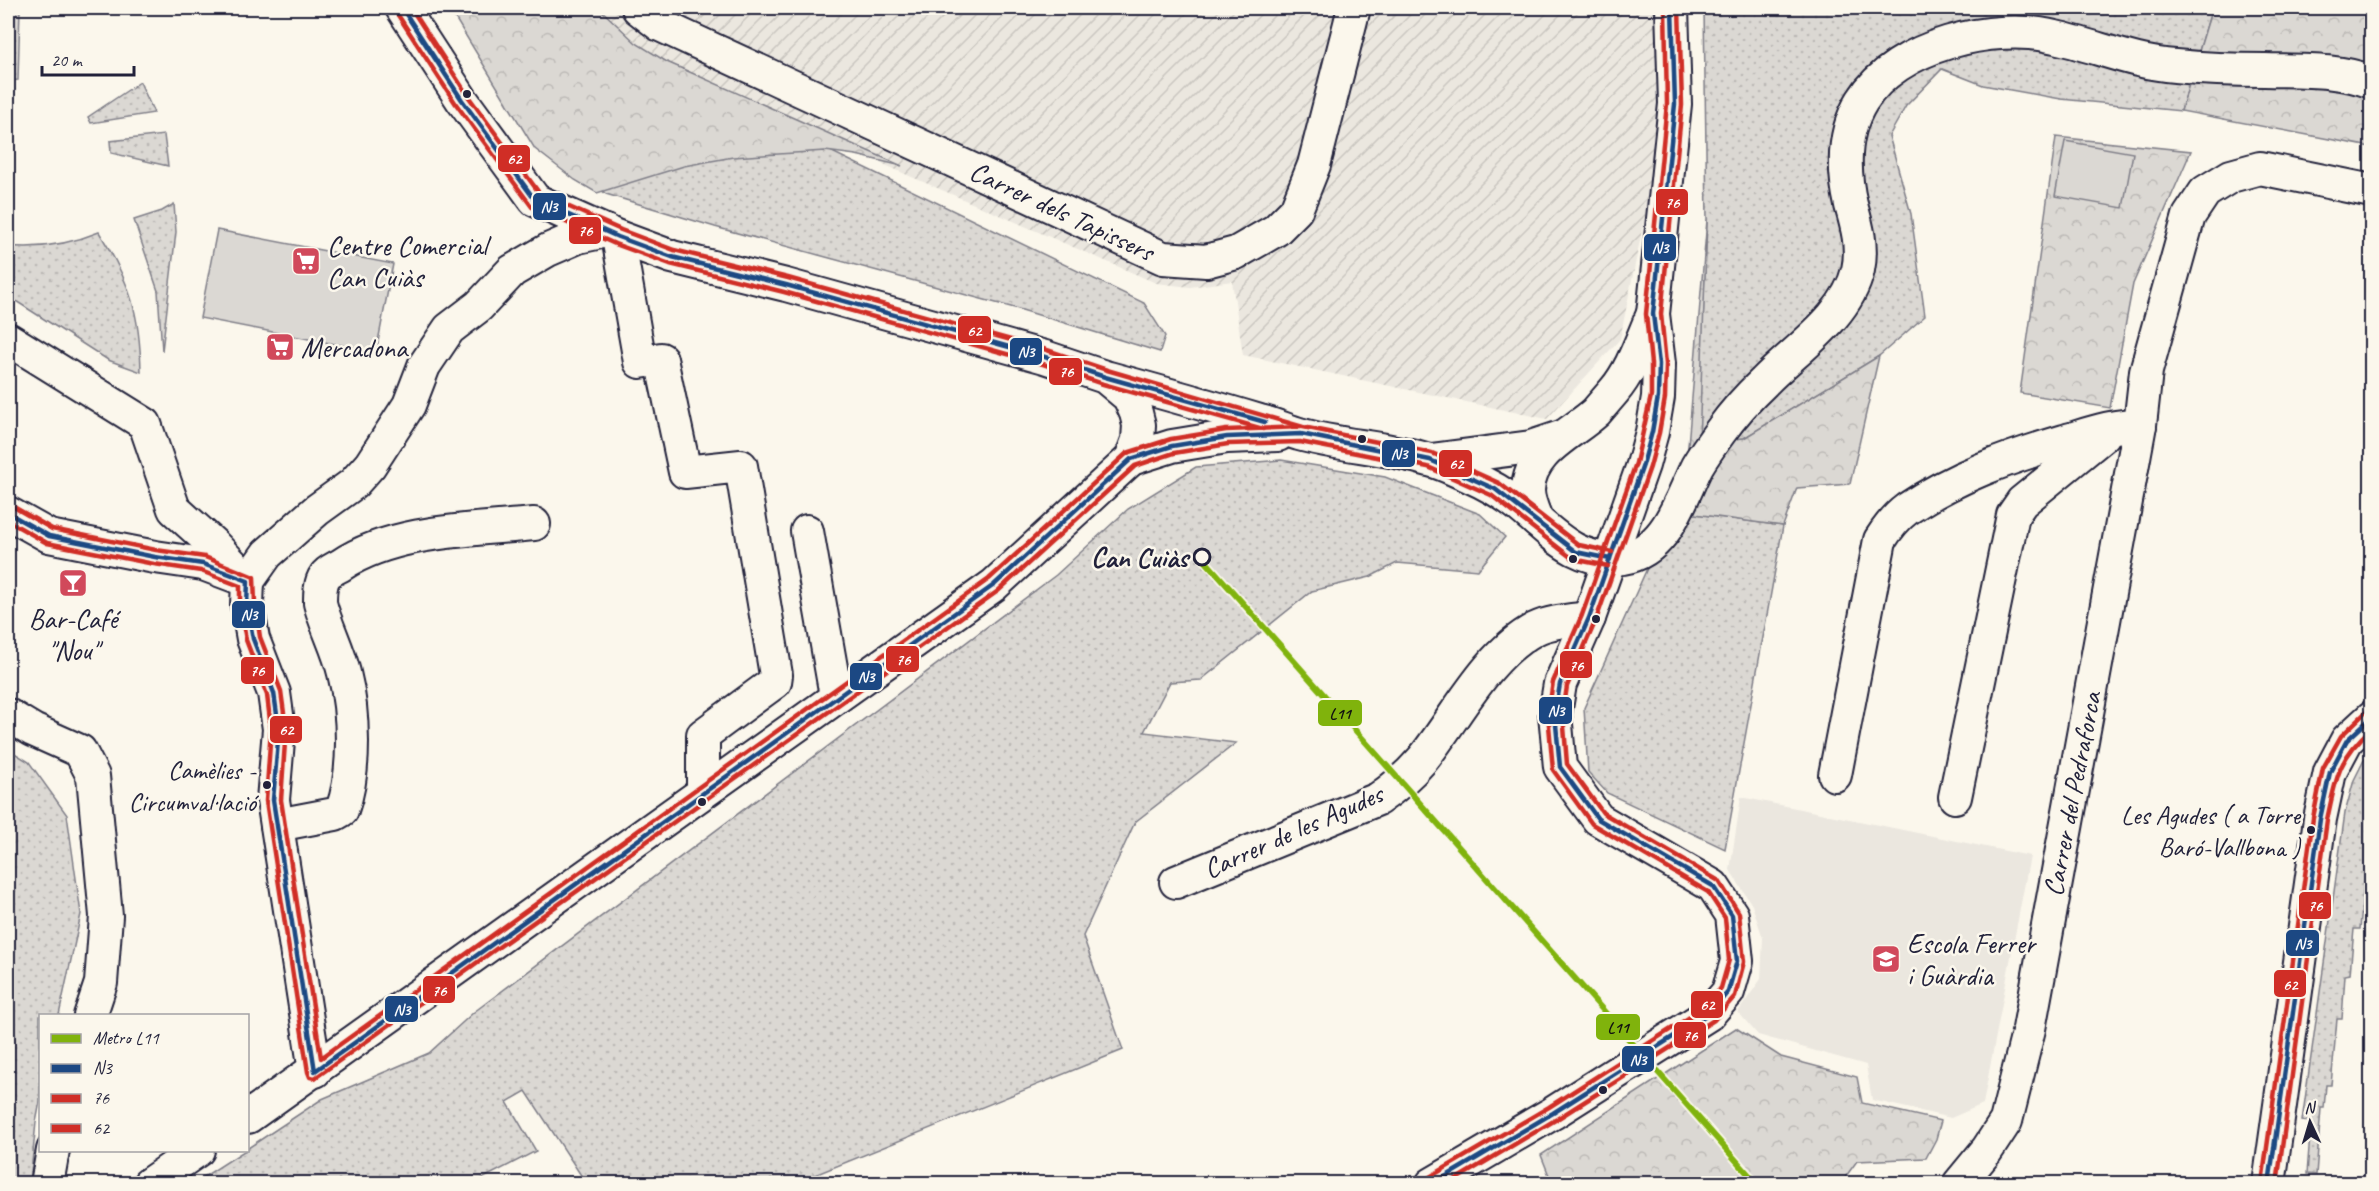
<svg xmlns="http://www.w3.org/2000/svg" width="2379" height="1191" viewBox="0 0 2379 1191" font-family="Caveat,sans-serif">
	<defs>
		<pattern id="industrial-furrows" width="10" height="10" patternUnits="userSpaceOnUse" patternTransform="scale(1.5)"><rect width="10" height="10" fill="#ebe7df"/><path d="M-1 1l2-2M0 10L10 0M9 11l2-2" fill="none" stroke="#c9c6c0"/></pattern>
		<pattern id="grass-dots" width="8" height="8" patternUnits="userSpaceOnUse" patternTransform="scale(1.5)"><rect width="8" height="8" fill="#dbd8d3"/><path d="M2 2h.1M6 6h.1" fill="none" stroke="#bcb9b6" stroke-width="1.8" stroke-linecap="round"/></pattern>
		<pattern id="forest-crowns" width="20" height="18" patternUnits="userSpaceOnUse" patternTransform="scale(1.5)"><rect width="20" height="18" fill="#dbd8d3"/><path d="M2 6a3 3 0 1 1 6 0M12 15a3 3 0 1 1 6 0" fill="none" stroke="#bcb9b6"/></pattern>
	</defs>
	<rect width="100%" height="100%" fill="#fbf7ec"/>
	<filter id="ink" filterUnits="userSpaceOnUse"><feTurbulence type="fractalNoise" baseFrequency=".0167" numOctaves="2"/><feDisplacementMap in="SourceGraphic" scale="12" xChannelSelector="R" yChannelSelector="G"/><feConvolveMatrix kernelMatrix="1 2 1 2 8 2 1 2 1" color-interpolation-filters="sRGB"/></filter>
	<g filter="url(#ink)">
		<path fill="#ebe7df" d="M1741,797L2030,856L1983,1104L1951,1118L1872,1100L1866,1065L1758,1035L1738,1012L1761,979L1763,938L1752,905L1730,870Z"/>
		<path fill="url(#industrial-furrows)" d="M576,8H1687L1620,339L1547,419L1243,355L1232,281L1190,287L1156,283L905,174L582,25Z"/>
		<g fill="url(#grass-dots)" stroke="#7e7d87" stroke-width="1.5">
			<path d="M8,8H20L18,80L8,81Z"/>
			<path d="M1704,8H2212L2181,111L2061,99L1983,85L1942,69L1906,106L1889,136L1911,214L1925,316L1879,356L1744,438L1698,443L1707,220Z"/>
			<path d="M580,30L1144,303L1165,336L1160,352L1022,310L715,227L606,194L549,147Z"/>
			<path d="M140,82L154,113L91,123L88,117Z"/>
			<path d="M164,135L168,166L111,153L110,141Z"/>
			<path d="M174,204L176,232L162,351L158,291L134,220L162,211Z"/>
			<path d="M99,232C130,282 140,313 141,372L108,360L8,296V246C39,249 70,244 99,232Z"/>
			<path d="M1281,460L1385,477L1480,514L1505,537L1478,570L1397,563L1370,577L1312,591L1201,680L1170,682L1144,732L1236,743L1135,822L1083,936L1123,1050L795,1183H586L526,1091L507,1102L536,1151L474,1183H194L244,1151L248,1150V1148L322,1099L429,1053L474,1012L1056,575L1128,509L1196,467Z"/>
			<path d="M1673,511L1783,526L1725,849L1607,793L1588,772L1584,708Z"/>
			<path d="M2371,746V866L2368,882H2364L2360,929H2354L2350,974L2345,975L2342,1019H2337L2331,1085H2326L2324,1108H2321L2316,1175L2307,1174L2311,1122L2302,1121L2345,813L2354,780Z"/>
			<path d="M8,749L29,762L67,815L81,914L59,1015L40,1016V1102L36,1122L30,1183H8Z"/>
		</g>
		<g fill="url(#forest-crowns)" stroke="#7e7d87" stroke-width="1.5">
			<path d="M449,8H599L636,43L667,62L902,166L856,155L825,151L733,157L684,166L597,193L575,180L535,149Z"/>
			<path d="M2212,8H2371V147L2181,111Z"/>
			<path d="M2056,137L2191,151L2133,284L2110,408L2020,393Z"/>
			<path d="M1707,220L1699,443L1744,438L1879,356L1850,484L1797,488L1783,526L1673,511L1685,481Z"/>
			<path d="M1736,1028L1781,1057L1857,1077L1862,1103L1941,1121L1936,1139L1926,1158L1857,1161L1841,1183H1552L1541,1155Z"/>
		</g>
		<g fill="#dbd8d3" stroke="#7e7d87" stroke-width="1.5">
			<path d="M2065,141L2133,153L2123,208L2055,196Z"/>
			<path d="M217,230L393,264L376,352L200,318Z"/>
		</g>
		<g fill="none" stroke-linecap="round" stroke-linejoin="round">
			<g stroke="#22223b" stroke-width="36">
				<g id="minor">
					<path d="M638,8L660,25L1163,258L1206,261L1236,253L1276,230L1296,210L1314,165L1354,8"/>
					<path d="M618,237L640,362L661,359L685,472L741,466L776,675L775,682L703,735V792"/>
					<path d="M8,339L145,424L174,509L214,545L248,581L267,554L317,510L353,484L370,465L409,405L424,366L449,329L479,306L512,271L548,250L578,237L606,231"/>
					<path d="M1109,378C1160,392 1210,406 1260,421C1273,424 1286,430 1299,434C1342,446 1387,447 1429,460C1442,463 1455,470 1467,475C1485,483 1502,492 1517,504C1551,531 1575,564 1623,558C1667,551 1680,500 1697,466C1704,454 1712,443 1720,432C1733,414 1748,397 1764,382C1796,349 1847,317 1858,270C1863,247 1857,226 1851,205C1843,170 1842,133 1862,101C1896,45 1994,22 2055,37C2096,46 2133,63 2175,66C2205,69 2235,70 2265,70C2301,71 2338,69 2372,82"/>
					<path d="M1131,459L1172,446L1227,437L1278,435"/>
					<path d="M1431,460L1531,447L1561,437"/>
					<path d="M8,513L49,536L155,557L203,564L248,581L247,605L253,639L274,693L279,729L273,800L315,1071"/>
					<path d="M1537,521C1533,511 1528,501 1528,490C1529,451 1572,434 1596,412C1602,405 1608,398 1614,391C1632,370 1641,341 1652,316"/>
					<path d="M807,531L836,696"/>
					<path d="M8,715L33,730L80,751L93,776L106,916L101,983L90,1016"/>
					<path d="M1835,775L1880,540C1887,529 1896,517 1907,509C1954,477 2010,457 2064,441C2091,433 2112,425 2140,425"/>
					<path d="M1955,797L2013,515L2022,502L2104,435"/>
					<path d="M277,825L335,814L342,810C356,772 354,712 344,673C338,648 326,627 320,603C320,594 320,583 325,576C328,571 336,568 341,565C393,530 473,530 534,524"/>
					<path d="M1176,882L1378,799C1394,788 1409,775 1422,760C1456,718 1486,655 1535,629C1550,621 1573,620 1589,618"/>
					<path d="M248,1117L994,585L1131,459L1138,440L1139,425L1136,413L1129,397L1105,377L1045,357L786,285L672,257L618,237L535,200L462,100L402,8"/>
					<path d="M47,1184L53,1150"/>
					<path d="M149,1184L198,1150"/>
					<path d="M1432,1184L1553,1113L1709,1014L1728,992L1737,961L1732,915L1713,886L1598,819L1560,767L1555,714L1560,684L1589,618L1643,465L1652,432L1658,397L1659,364L1653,314L1675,104L1672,8"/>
					<path d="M1959,1184L1987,1150L2006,1121L2029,1029L2140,425L2146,371L2189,216L2205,192L2231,176L2260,168L2372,191"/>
					<path d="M2269,1184L2320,819L2330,772L2347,740L2372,717"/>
				</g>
			</g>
			<use href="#minor" stroke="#fbf7ec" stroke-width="32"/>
			<g stroke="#fbf7ec" stroke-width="9">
				<g id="bus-1">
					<path d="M402,8L462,100L535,200L618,237L672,257L786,285L1045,357L1105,377L1265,422"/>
					<path d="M8,513L49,536L155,557L203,564L248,581L247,605L253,639L274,693L279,729L273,800L315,1071L994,585L1131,459L1172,446L1227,437L1301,434L1430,460L1495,489L1576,552L1610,559"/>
					<path d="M1433,1184L1553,1113L1709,1014L1728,992L1737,961L1732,915L1713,886L1598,819L1560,767L1555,714L1560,684L1589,618L1643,465L1652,432L1658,397L1659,364L1653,314L1675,104L1672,8"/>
					<path d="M2269,1184L2320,819L2330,772L2347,740L2372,717"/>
				</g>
			</g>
			<g stroke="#fbf7ec" stroke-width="9">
				<g id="bus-2">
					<path d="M396,12L456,104L532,207L615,244L670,264L784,292L1043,364L1103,384L1263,429"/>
					<path d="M8,521L47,543L154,564L201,571L240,586V605L246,640L267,695L271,729L266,801L308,1072L310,1077L315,1078L998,591L1135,466L1174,453L1228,444L1300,442L1428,467L1491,495L1573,559L1608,566"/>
					<path d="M1448,1184L1557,1119L1714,1020L1735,996L1744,962L1739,913L1719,881L1603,813L1567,764L1563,714L1567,686L1596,620L1650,467L1659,433L1665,398L1666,364L1661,314L1682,105L1679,8"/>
					<path d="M2277,1184L2327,820C2336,778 2338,758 2372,728"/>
				</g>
			</g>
			<g stroke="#fbf7ec" stroke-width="9">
				<g id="bus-3">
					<path d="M411,8L468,96L540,194L621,230L674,250L788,278L1047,350L1107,370L1303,427L1432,453L1499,483L1579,545L1612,552"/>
					<path d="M12,506L52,529L156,550L205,557L254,577L255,604L260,637L281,691L286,728L281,800L321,1058L989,579L1127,453L1171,439L1226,430L1301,427"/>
					<path d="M1428,1178L1549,1107L1704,1008L1721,988L1729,960L1725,918L1708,892L1592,824L1553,770L1548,714L1553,682L1582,615L1636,463L1651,396V364L1646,314L1667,104L1665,8"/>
					<path d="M2262,1183L2313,818L2323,768L2341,736L2367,711"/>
				</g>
			</g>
			<use href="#bus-1" stroke="#1c4883" stroke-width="4.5"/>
			<use href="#bus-2" stroke="#d02e26" stroke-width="4.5"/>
			<use href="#bus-3" stroke="#d02e26" stroke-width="4.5"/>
			<g stroke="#fbf7ec" stroke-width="10">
				<path id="metro-1" d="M1201,556L1757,1184"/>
			</g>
			<use href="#metro-1" stroke="#80b30c" stroke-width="6"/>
		</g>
	</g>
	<defs>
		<g id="supermarket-square" transform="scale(1.5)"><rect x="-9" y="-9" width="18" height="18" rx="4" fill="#d1495b" stroke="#fbf7ec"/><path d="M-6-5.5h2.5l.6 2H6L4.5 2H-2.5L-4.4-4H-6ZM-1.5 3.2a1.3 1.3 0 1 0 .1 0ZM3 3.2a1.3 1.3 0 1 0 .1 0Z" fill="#fff"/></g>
		<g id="bar-square" transform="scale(1.5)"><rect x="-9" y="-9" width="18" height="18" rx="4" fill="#d1495b" stroke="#fbf7ec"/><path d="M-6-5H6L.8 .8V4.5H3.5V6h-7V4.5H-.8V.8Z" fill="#fff"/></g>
		<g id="school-square" transform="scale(1.5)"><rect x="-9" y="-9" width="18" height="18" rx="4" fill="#d1495b" stroke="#fbf7ec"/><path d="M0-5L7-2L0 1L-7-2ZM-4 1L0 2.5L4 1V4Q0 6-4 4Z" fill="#fff"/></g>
	</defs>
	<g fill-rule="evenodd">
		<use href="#supermarket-square" x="306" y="261"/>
		<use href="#supermarket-square" x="280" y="347"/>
		<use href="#bar-square" x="73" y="583"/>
		<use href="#school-square" x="1886" y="959"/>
	</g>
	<g fill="#22223b" stroke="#fbf7ec" stroke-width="2">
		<circle cx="467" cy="94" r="5"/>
		<circle cx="1362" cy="439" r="5"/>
		<circle cx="1573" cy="559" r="5"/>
		<circle cx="1596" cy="619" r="5"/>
		<circle cx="267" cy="785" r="5"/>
		<circle cx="702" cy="802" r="5"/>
		<circle cx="2311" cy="830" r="5"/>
		<circle cx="1603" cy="1090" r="5"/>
	</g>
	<circle fill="#fbf7ec" stroke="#22223b" stroke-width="3" cx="1202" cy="557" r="8"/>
	<g text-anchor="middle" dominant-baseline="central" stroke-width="5" stroke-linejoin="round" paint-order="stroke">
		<g font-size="26" fill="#22223b" stroke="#fbf7ec" text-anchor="end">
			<text x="256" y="770">Camèlies -<tspan x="256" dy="32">Circumval·lació</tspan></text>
			<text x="2300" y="815">Les Agudes ( a Torre<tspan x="2300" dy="32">Baró-Vallbona )</tspan></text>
		</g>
		<g font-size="28" fill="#22223b" stroke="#fbf7ec">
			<text transform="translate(1062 211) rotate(25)">Carrer dels Tapissers</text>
			<text transform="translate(2072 794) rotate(-79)">Carrer del Pedraforca</text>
			<text transform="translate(1293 831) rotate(-24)">Carrer de les Agudes</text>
		</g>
		<g font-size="28" fill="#22223b" stroke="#fbf7ec" text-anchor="start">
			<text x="327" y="245">Centre Comercial<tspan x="327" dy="32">Can Cuiàs</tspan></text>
			<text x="301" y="347">Mercadona</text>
			<text x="73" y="618" text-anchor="middle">Bar-Café<tspan x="73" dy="32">"Nou"</tspan></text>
			<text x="1907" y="943">Escola Ferrer<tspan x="1907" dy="32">i Guàrdia</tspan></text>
		</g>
		<g font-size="28" font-weight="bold" fill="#22223b" stroke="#fbf7ec" text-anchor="end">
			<text x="1188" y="557">Can Cuiàs</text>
		</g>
	</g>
	<g stroke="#fbf7ec" stroke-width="2">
		<rect x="497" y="144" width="34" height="29" rx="6" fill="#d02e26"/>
		<rect x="1655" y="188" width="34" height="28" rx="6" fill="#d02e26"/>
		<rect x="532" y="192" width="35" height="29" rx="6" fill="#1c4883"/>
		<rect x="568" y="216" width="34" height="29" rx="6" fill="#d02e26"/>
		<rect x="1643" y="233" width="34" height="29" rx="6" fill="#1c4883"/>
		<rect x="957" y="315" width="35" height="29" rx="6" fill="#d02e26"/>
		<rect x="1009" y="337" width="34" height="29" rx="6" fill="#1c4883"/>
		<rect x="1048" y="357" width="35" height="29" rx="6" fill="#d02e26"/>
		<rect x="1381" y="439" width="35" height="29" rx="6" fill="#1c4883"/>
		<rect x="1438" y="449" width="35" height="29" rx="6" fill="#d02e26"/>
		<rect x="231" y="600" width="35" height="29" rx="6" fill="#1c4883"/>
		<rect x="885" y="645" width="35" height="28" rx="6" fill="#d02e26"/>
		<rect x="1559" y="650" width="34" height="29" rx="6" fill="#d02e26"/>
		<rect x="240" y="656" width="35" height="29" rx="6" fill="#d02e26"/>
		<rect x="849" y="662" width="34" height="29" rx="6" fill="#1c4883"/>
		<rect x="1538" y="696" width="35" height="29" rx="6" fill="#1c4883"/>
		<rect x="1317" y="699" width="46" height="28" rx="6" fill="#80b30c"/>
		<rect x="269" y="715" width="34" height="29" rx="6" fill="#d02e26"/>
		<rect x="2298" y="891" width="34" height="29" rx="6" fill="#d02e26"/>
		<rect x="2285" y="929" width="35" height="28" rx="6" fill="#1c4883"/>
		<rect x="2273" y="969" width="34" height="29" rx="6" fill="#d02e26"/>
		<rect x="422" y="975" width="34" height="29" rx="6" fill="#d02e26"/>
		<rect x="1690" y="990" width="34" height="29" rx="6" fill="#d02e26"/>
		<rect x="384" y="995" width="35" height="28" rx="6" fill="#1c4883"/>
		<rect x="1595" y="1013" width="46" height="28" rx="6" fill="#80b30c"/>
		<rect x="1673" y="1021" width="34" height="28" rx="6" fill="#d02e26"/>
		<rect x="1621" y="1045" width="34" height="28" rx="6" fill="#1c4883"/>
	</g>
	<g font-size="16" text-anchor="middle" font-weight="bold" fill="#fff">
		<text x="514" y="164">62</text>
		<text x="1672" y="208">76</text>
		<text x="549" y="212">N3</text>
		<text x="585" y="236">76</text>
		<text x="1660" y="253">N3</text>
		<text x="974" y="336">62</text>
		<text x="1026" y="357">N3</text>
		<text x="1066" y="377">76</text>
		<text x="1399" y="459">N3</text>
		<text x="1456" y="469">62</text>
		<text x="249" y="620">N3</text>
		<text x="903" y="665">76</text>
		<text x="1576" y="671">76</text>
		<text x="257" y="676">76</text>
		<text x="866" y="682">N3</text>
		<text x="1556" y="716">N3</text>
		<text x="286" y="735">62</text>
		<text x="2315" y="911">76</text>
		<text x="2303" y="949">N3</text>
		<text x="2290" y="990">62</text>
		<text x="439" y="996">76</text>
		<text x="1707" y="1010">62</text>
		<text x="402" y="1015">N3</text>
		<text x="1690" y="1041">76</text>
		<text x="1638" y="1065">N3</text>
	</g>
	<g font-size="16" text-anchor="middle" font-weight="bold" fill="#111">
		<text x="1340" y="719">L11</text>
		<text x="1618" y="1033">L11</text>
	</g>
	<rect width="2379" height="1191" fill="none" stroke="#fbf7ec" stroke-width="30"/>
	<rect x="15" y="15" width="2349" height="1161" fill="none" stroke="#22223b" stroke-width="2" filter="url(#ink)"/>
	<rect x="39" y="1014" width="210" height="138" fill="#fbf7ec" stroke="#a4a2a5" stroke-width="1.5"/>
	<rect x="51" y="1034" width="30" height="9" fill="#80b30c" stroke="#a4a2a5" stroke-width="1.5"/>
	<text x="93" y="1044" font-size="18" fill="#22223b">Metro L11</text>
	<rect x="51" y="1064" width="30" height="9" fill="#1c4883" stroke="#a4a2a5" stroke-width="1.5"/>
	<text x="93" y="1074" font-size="18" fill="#22223b">N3</text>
	<rect x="51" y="1094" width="30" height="9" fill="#d02e26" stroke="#a4a2a5" stroke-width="1.5"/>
	<text x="93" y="1104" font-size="18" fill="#22223b">76</text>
	<rect x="51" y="1124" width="30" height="9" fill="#d02e26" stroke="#a4a2a5" stroke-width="1.5"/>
	<text x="93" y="1134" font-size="18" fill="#22223b">62</text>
	<g transform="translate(2310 1122) rotate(356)" stroke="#fbf7ec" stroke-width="4.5" paint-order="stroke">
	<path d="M0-4.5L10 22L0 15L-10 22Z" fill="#22223b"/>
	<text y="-9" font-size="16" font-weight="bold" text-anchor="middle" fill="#22223b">N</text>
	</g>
	<path d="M42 66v9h92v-9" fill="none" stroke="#22223b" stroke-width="3"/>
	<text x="51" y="66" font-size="18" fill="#22223b" stroke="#fbf7ec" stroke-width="4.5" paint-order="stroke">20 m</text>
</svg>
